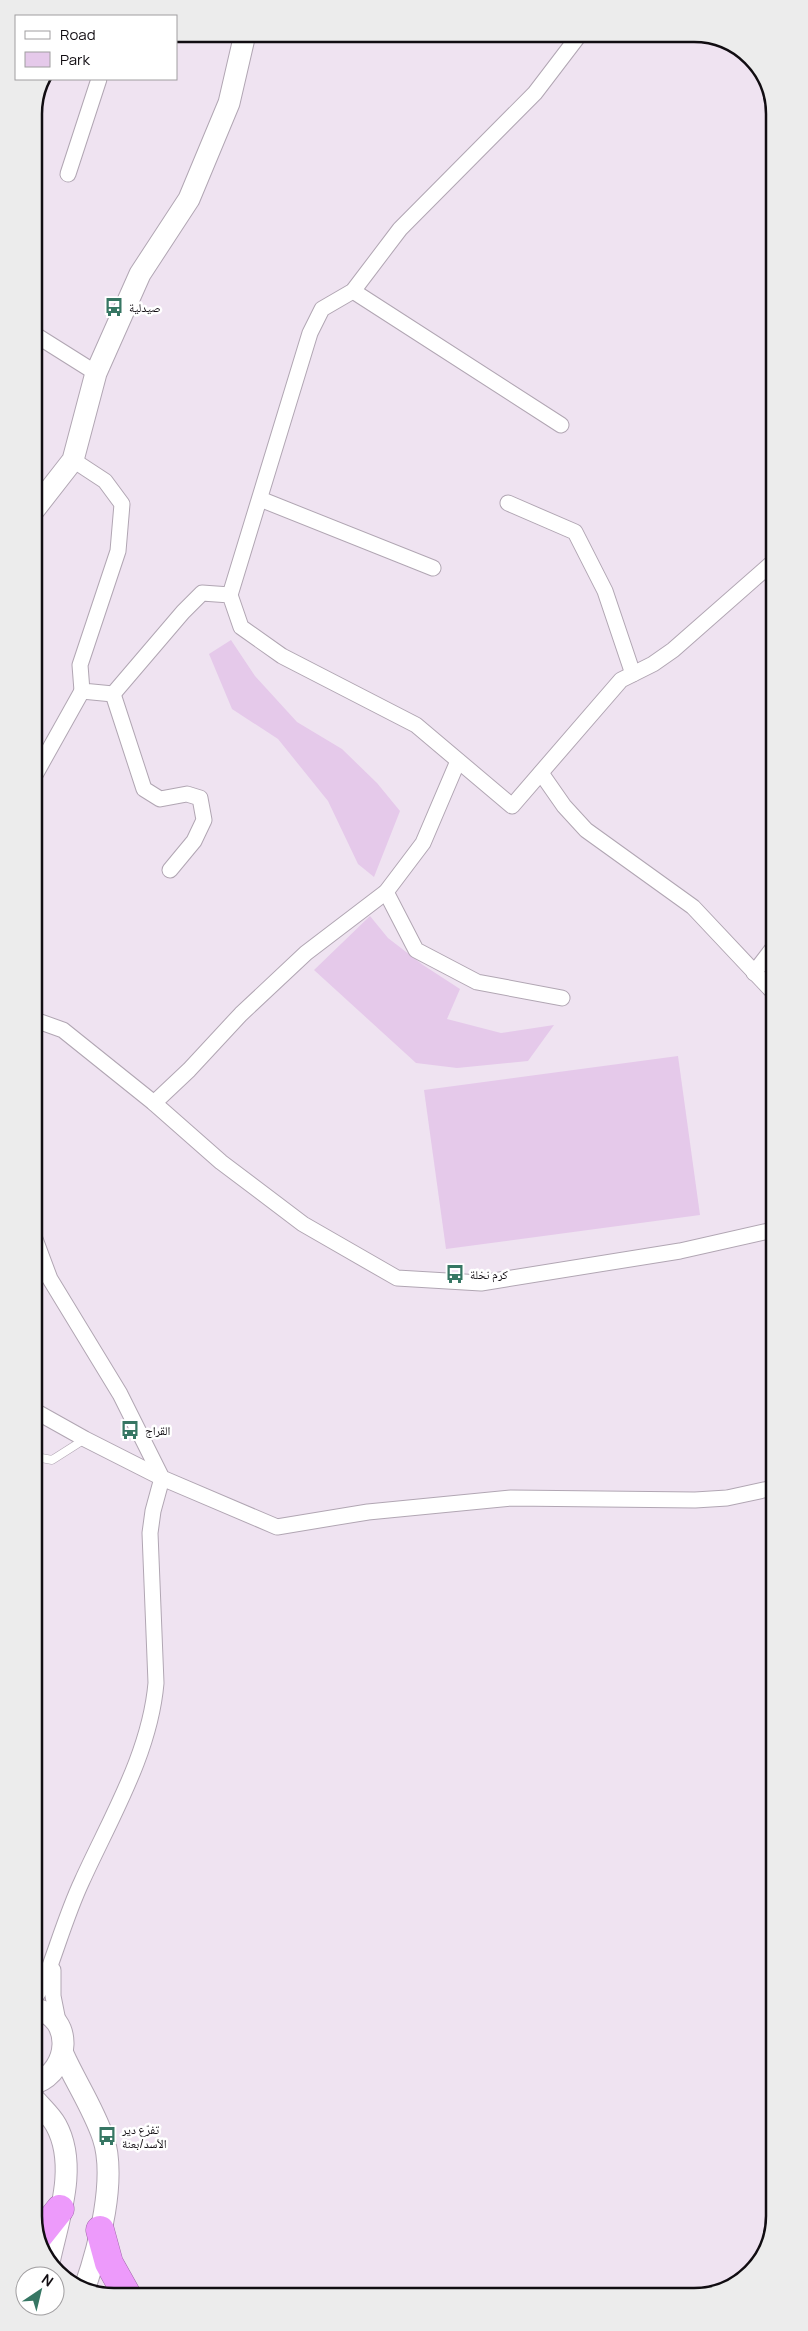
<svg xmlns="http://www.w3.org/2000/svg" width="808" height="2331" viewBox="0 0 808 2331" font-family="Manrope,'Noto Naskh Arabic',sans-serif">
	<rect width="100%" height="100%" fill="#efe3f1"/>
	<g fill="#e5c9ea">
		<path d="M231,640L255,676L297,722L342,749L377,783L400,811L374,877L358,864L328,801L278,739L232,709L209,654Z"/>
		<path d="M370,916L388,938L423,965L460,989L447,1019L501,1033L554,1025L528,1061L457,1068L416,1063L314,970Z"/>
		<path d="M678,1056L700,1215L446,1249L424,1090Z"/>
	</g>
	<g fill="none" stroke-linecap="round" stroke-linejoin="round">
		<g stroke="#b1a6b3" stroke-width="9">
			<path id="lane" d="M36,1457L52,1460L85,1439"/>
		</g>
		<g stroke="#b1a6b3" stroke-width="17">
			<g id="street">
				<path d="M68,174L99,79"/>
				<path d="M353,291L561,425"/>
				<path d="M34,334L96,373"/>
				<path d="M73,460L105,481L122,504L118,551L80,665L82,691L113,694L183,612L202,593L230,595L241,627L282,656L416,725L512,806L621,680L653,664L673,650L772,563"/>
				<path d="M260,499L433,568"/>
				<path d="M508,503L575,532L605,591L633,674"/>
				<path d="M230,595L310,333L322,309L353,291L400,229L535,93L580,34"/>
				<path d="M113,694L144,789L160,799L187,794L200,798L204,820L194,841L170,870"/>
				<path d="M541,773L564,806L586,830L693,907L773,992"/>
				<path d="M35,775L82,691"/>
				<path d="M386,892L416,950L477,982L562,998"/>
				<path d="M754,973L773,948"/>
				<path d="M35,1020L63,1030L154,1103L221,1162L303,1224L397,1278L481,1283L680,1251L773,1230"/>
				<path d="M154,1103L189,1070L241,1014L306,953L386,892L423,843L458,761"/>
				<path d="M35,1239L50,1279L120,1394L162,1478L277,1527L368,1512L511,1498L695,1500L727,1498L773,1488"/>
				<path d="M35,1411L85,1439L162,1478L153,1511L150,1533L156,1683C150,1753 111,1817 82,1881C66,1915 56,1952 42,1987L36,1996"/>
				<path d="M53,1970V1996L59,2026"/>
			</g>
		</g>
		<g stroke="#b1a6b3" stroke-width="23">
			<g id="secondary">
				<path d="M34,510L73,460L96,373L140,274L189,199L229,103L245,34"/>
				<path d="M36,2009C74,2018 70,2070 36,2083"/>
				<path d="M63,2054C75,2081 93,2108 103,2137C117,2178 99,2247 85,2287"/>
				<path d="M36,2101C43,2109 51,2116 56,2125C78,2165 59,2217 50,2258"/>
			</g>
		</g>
		<g stroke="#a069a9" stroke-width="29">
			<g id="highway">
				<path d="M100,2230L109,2263L128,2297"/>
				<path d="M37,2238L60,2209"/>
			</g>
		</g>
		<use href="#lane" stroke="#fff" stroke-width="8"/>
		<use href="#street" stroke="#fff" stroke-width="15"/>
		<use href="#secondary" stroke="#fff" stroke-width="21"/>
		<use href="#highway" stroke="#ed9afb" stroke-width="28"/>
	</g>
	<defs>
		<g id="bus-bare" transform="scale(1.5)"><path d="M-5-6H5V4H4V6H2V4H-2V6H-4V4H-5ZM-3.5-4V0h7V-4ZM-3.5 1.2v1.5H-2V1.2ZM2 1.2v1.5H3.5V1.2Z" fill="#367663" stroke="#fff" stroke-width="2.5" paint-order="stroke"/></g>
	</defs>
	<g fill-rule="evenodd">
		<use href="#bus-bare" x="114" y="307"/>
		<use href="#bus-bare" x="455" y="1274"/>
		<use href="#bus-bare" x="130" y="1430"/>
		<use href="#bus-bare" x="107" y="2136"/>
	</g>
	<g text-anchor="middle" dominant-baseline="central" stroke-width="5" stroke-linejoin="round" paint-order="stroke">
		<g font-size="12" fill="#110d12" stroke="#fff" text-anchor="start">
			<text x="129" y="307">صيدلية</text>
			<text x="470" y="1274">كرم نخلة</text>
			<text x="145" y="1430">القراج</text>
			<text x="122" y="2129">تفرّع دير<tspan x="122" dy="14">الأسد/بعنة</tspan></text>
		</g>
	</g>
	<path d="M0 0H808V2331H0ZM114 42H694A72 72 0 0 1 766 114V2216A72 72 0 0 1 694 2288H114A72 72 0 0 1 42 2216V114A72 72 0 0 1 114 42Z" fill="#ececec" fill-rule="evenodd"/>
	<path fill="none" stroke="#110d12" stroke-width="2.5" d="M114 42H694A72 72 0 0 1 766 114V2216A72 72 0 0 1 694 2288H114A72 72 0 0 1 42 2216V114A72 72 0 0 1 114 42Z"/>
	<rect x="15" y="15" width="162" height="65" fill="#ffffff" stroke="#a09ea0"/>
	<rect x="25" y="31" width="25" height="8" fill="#ffffff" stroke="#a09ea0"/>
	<text x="60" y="40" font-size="15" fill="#110d12">Road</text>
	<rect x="25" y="52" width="25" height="15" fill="#e5c9ea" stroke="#a09ea0"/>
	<text x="60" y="65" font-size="15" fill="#110d12">Park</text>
	<g transform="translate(40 2291) rotate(35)"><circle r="24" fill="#ffffff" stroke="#a09ea0"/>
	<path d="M0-4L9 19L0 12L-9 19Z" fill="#367663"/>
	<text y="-8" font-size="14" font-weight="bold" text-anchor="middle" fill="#110d12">N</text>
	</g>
</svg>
